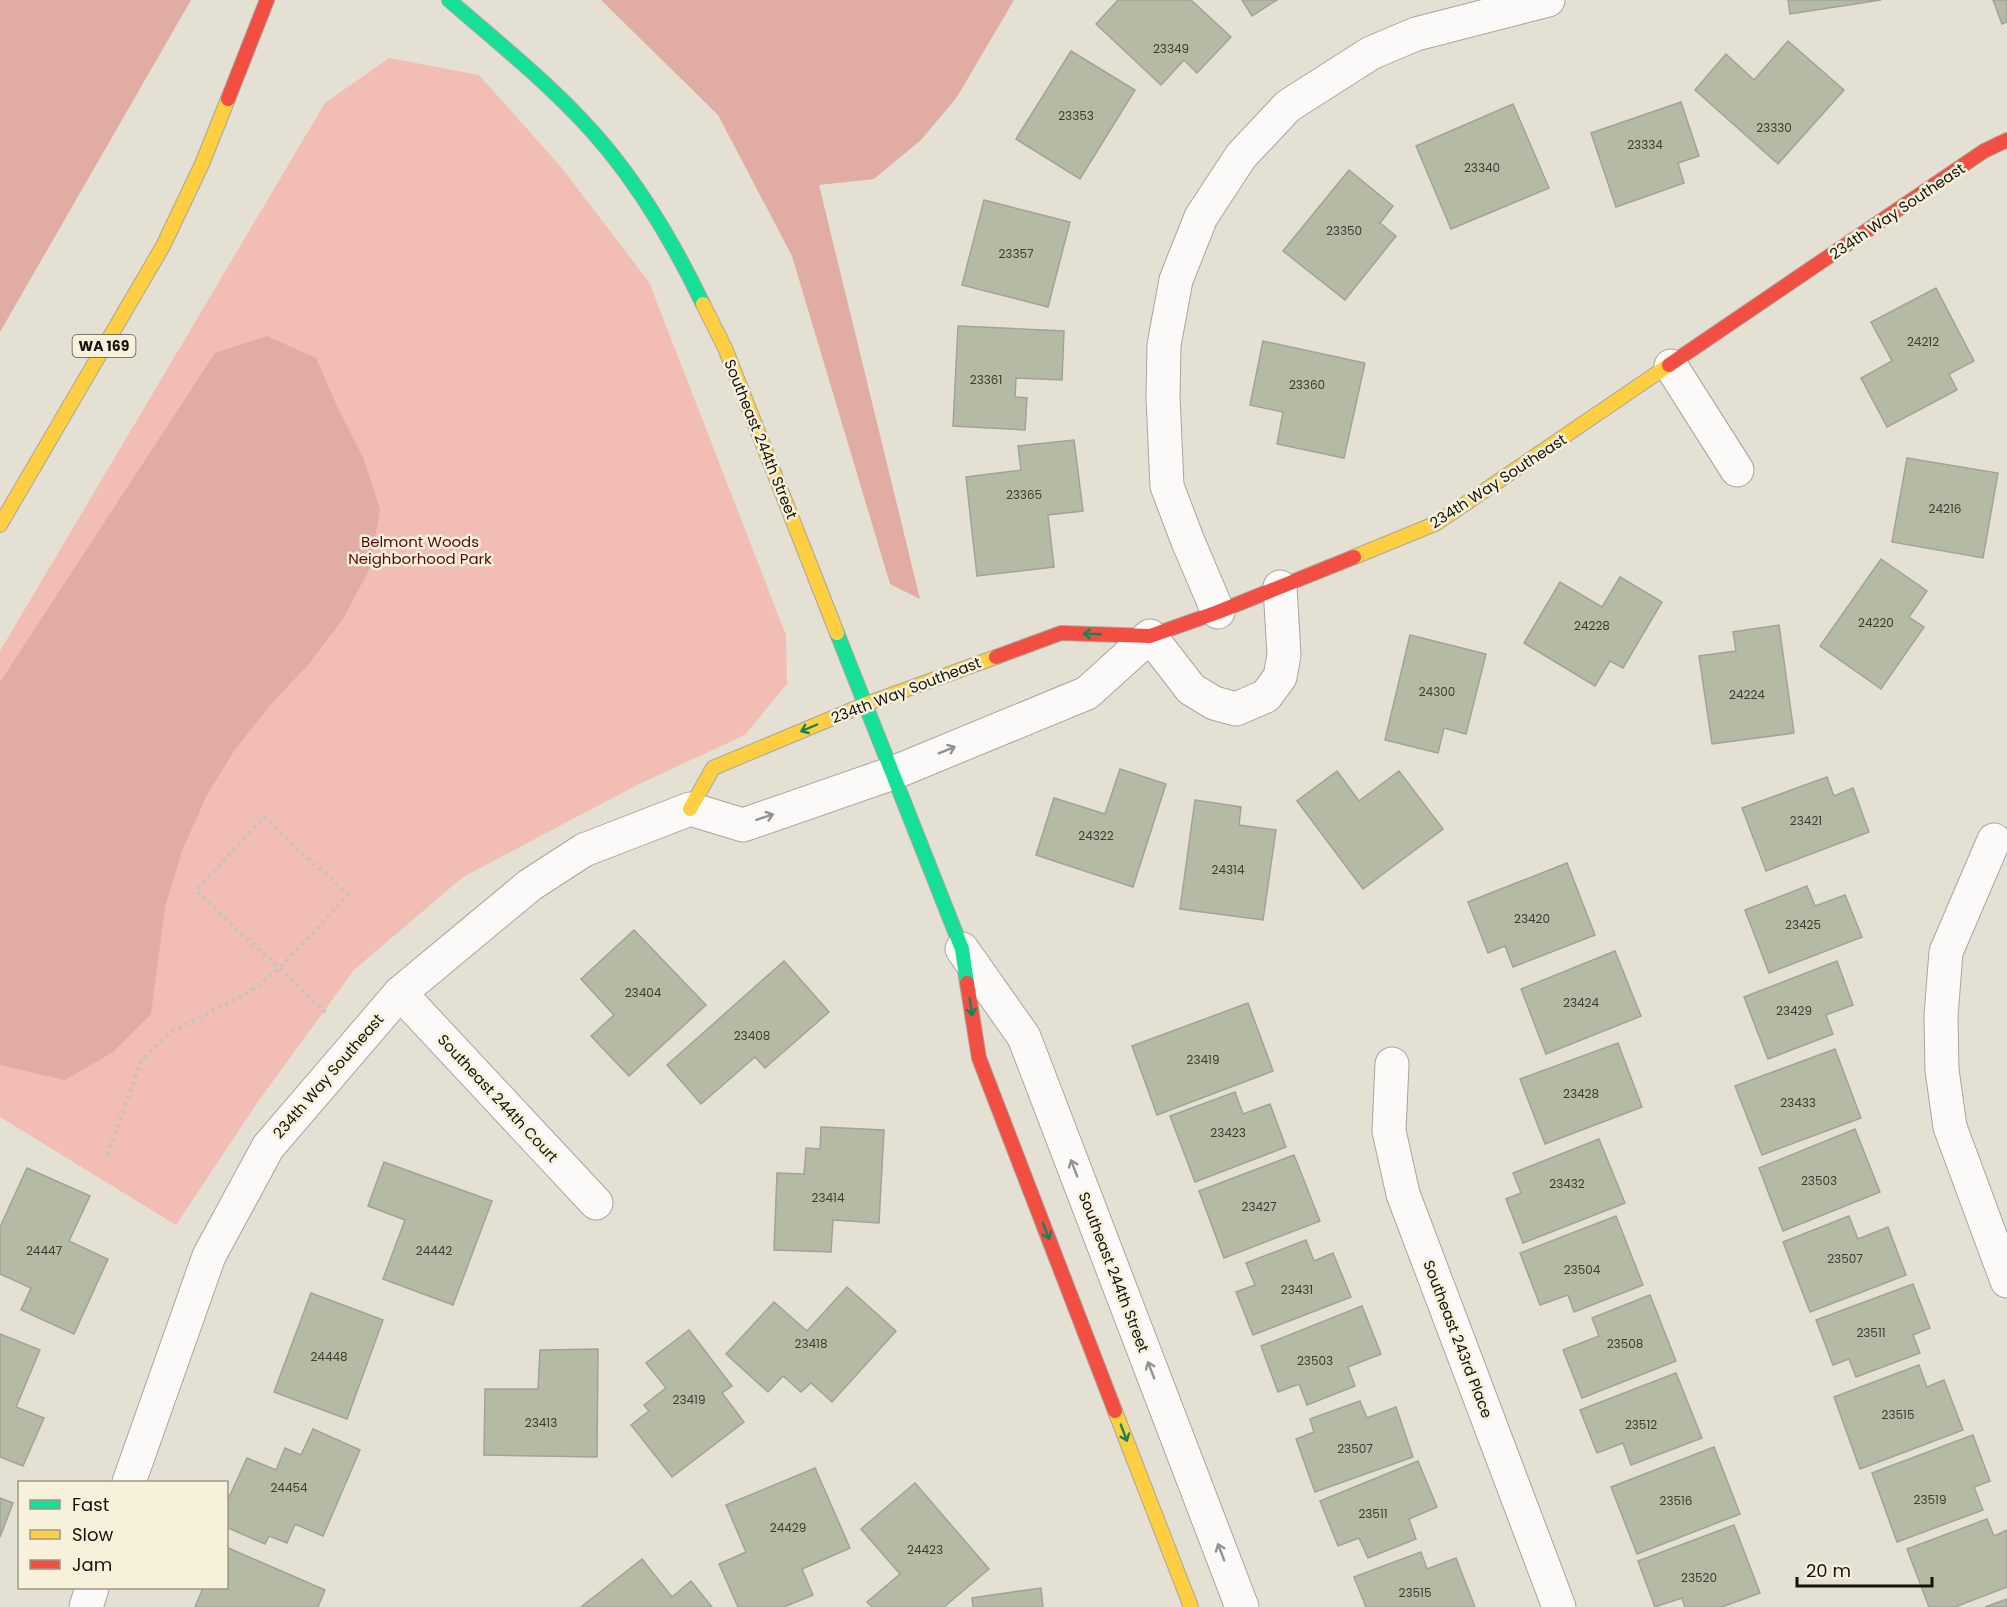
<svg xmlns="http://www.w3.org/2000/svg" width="2007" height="1607" viewBox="0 0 2007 1607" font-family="Poppins,sans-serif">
	<rect width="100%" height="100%" fill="#e4e0d3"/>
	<path fill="#f2bdb5" d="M389,58L479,75L561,167L649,282L786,635L787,684L745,735L637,785L463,877L354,970L257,1103L176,1225L0,1117V651L325,103Z"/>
	<g fill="#e1aca4">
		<path d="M0,0H191L0,332Z"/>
		<path d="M601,0H1014L957,97L921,140L874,179L819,185L920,599L890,584L792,256L718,115Z"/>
		<path d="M267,336L316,358L338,408L363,457L380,509L370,568L343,619L308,665L273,702L236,748L207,795L182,851L165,907L151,1014L113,1052L65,1080L0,1065V682L215,353Z"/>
	</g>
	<g fill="#b5baa4" stroke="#a2a299" stroke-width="1.5">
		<path d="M1118,0H1191L1231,37L1197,73L1184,60L1161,85L1096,24Z"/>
		<path d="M1242,0H1277L1252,16Z"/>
		<path d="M1788,0H1881L1790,14Z"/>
		<path d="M1993,0H2007V22L2002,24Z"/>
		<path d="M1788,41L1844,90L1778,164L1695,90L1726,54L1754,80Z"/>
		<path d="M1071,51L1135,90L1080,179L1016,139Z"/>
		<path d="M1681,102L1699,156L1678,163L1684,183L1616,207L1591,133Z"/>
		<path d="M1513,104L1549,188L1451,229L1416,146Z"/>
		<path d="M1349,170L1393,206L1380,223L1396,236L1345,300L1283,251Z"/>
		<path d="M984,200L1070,222L1048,307L962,285Z"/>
		<path d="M1936,288L1974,361L1949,374L1957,390L1887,427L1861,378L1892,361L1871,322Z"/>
		<path d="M958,326L1064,331L1062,380L1016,378L1015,397L1027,398L1025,430L953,426Z"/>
		<path d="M1263,341L1365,363L1344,458L1277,444L1283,412L1250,405Z"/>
		<path d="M1074,440L1083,511L1048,515L1054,567L977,576L966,477L1021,470L1018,446Z"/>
		<path d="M1907,458L1998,473L1983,558L1892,542Z"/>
		<path d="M1881,559L1927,591L1909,617L1924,627L1881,689L1820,646Z"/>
		<path d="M1620,577L1662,602L1623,668L1610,661L1595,686L1524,643L1560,582L1602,607Z"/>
		<path d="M1779,625L1794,733L1712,744L1699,656L1736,651L1733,632Z"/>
		<path d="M1410,635L1486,654L1466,734L1444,728L1438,753L1385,740Z"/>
		<path d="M1120,769L1166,784L1133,887L1036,855L1054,798L1105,814Z"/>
		<path d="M1337,771L1359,801L1399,771L1443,829L1363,889L1297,801Z"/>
		<path d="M1827,777L1834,796L1853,788L1869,832L1766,871L1742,808Z"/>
		<path d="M1195,800L1241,807L1239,825L1276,830L1263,920L1180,909Z"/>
		<path d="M1567,863L1595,935L1513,967L1505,946L1488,953L1468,902Z"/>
		<path d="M1807,886L1815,906L1845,895L1862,937L1769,973L1745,910Z"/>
		<path d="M634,930L706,1005L629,1076L591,1036L614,1015L581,979Z"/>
		<path d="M1615,951L1641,1016L1546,1054L1521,989Z"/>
		<path d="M784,961L829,1012L765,1068L755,1057L701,1104L667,1065Z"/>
		<path d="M1837,961L1853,1005L1826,1015L1833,1034L1768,1059L1744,997Z"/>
		<path d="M1248,1003L1273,1071L1157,1115L1132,1046Z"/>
		<path d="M1618,1043L1642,1107L1545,1144L1520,1079Z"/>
		<path d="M1835,1049L1861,1118L1762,1155L1735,1086Z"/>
		<path d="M1235,1092L1243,1114L1270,1104L1286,1147L1195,1182L1170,1116Z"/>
		<path d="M821,1127L884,1130L879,1223L833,1220L831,1252L774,1250L777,1173L804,1174L806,1148L820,1149Z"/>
		<path d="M1855,1129L1880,1192L1783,1231L1759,1168Z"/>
		<path d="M1599,1139L1625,1203L1523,1243L1506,1199L1521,1193L1513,1173Z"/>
		<path d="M1294,1155L1320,1221L1224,1258L1199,1191Z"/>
		<path d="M384,1162L492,1201L453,1305L383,1279L405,1220L368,1206Z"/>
		<path d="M27,1168L90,1196L69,1241L108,1259L74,1334L21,1310L31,1288L0,1274V1227Z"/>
		<path d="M1616,1216L1643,1285L1574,1312L1568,1295L1540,1305L1520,1253Z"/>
		<path d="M1849,1216L1858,1239L1888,1227L1906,1275L1810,1312L1783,1242Z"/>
		<path d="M1306,1240L1314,1261L1333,1253L1351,1297L1253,1335L1236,1292L1255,1285L1246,1263Z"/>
		<path d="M1913,1284L1930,1328L1913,1335L1920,1353L1856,1377L1849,1359L1833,1365L1816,1320Z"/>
		<path d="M847,1287L896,1331L832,1402L811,1383L801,1392L783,1376L768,1392L726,1354L774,1302L807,1331Z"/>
		<path d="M311,1293L383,1320L347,1419L274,1392Z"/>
		<path d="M1650,1295L1676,1361L1582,1398L1563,1350L1599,1336L1592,1318Z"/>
		<path d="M1362,1306L1381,1354L1348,1367L1355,1386L1307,1405L1299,1384L1278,1392L1261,1346Z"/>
		<path d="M689,1330L732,1386L722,1393L744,1422L672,1477L631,1425L649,1411L644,1405L666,1388L646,1363Z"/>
		<path d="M0,1334L40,1350L16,1407L44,1418L23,1466L0,1457Z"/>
		<path d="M598,1349L597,1457L484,1455L485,1389H538L540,1350Z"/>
		<path d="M1919,1365L1927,1387L1944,1380L1963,1430L1860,1469L1834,1397Z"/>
		<path d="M1676,1373L1702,1438L1631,1465L1623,1443L1597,1453L1580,1410Z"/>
		<path d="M1360,1401L1367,1418L1396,1407L1413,1457L1315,1492L1296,1439L1314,1432L1310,1419Z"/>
		<path d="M313,1429L360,1450L323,1536L295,1524L287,1543L269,1536L265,1544L226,1527V1504L247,1458L276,1470L285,1448L301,1455Z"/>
		<path d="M1973,1435L1990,1481L1974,1487L1983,1510L1897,1542L1872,1473Z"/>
		<path d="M1714,1447L1740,1514L1637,1554L1611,1487Z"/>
		<path d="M1418,1461L1437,1507L1409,1519L1416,1539L1368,1558L1359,1538L1338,1546L1320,1501Z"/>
		<path d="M815,1468L850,1548L802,1569L813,1595L784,1607H738L719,1564L746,1552L726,1505Z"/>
		<path d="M915,1483L989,1569L944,1607H872L867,1602L900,1574L861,1529Z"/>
		<path d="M0,1498L13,1503L0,1537Z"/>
		<path d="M1987,1519L1994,1536L2007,1530V1587L1955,1607H1929L1907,1549Z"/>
		<path d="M1734,1525L1760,1593L1722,1607H1685L1682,1598L1655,1607L1638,1561Z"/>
		<path d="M226,1547L325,1590L318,1607H195L203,1588H226Z"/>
		<path d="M1421,1552L1427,1569L1456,1558L1475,1607H1366L1354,1577Z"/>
		<path d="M642,1559L672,1597L691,1581L712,1607H581Z"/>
		<path d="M1041,1588L1043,1607H973L972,1598Z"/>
		<path d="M2007,1599V1607H1985Z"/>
	</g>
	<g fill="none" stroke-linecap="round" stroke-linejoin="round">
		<g stroke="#a9a69c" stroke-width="35">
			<g id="street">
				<path d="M1671,366L1737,470"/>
				<path d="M1218,612L1187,539L1167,486L1163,397L1164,345L1176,280L1201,217L1241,156L1288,106L1371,53L1416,34L1548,0"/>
				<path d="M1994,840L1946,952L1941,1016L1942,1070L1950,1127L2007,1281"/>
				<path d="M962,949L1024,1037L1242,1607"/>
				<path d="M400,993L596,1203"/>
				<path d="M1392,1064L1389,1131L1403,1194L1559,1607"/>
				<path d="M129,1482L209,1256L268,1147L400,993L530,885L584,850L690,809L743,825L893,773L1087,693L1150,636L1191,689L1214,703L1236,709L1266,696L1280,677L1284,655L1280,587"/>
				<path d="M86,1607L92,1588"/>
			</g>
		</g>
		<g stroke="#a9a69c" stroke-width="16">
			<g id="fast">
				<path d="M449,0C504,48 563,94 609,151C647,198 677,250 703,304"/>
				<path d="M837,633L962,949L967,983"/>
			</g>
		</g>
		<g stroke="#a9a69c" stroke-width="16">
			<g id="slow">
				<path d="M703,304L725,348L837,633"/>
				<path d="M0,525L163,246L202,164L228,99"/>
				<path d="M1354,557L1437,523L1669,365"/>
				<path d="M690,809L713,768L866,704L996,657"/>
				<path d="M1115,1411L1191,1607"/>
			</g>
		</g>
		<g stroke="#a9a69c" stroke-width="16">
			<g id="jam">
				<path d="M228,99L267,0"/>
				<path d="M1669,365L1984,151L2007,140"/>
				<path d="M996,657L1061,633L1150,636L1218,612L1354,557"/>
				<path d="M967,983L979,1058L1115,1411"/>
			</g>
		</g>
		<path stroke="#c4c3bf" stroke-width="4" stroke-dasharray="3 4.5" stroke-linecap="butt" d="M107,1155L141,1062L154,1047L174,1030L248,993L279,969L348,895L264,817L196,890L328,1015"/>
		<use href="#street" stroke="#fbfaf8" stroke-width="33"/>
		<use href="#fast" stroke="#16e098" stroke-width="14"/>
		<use href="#slow" stroke="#ffcf43" stroke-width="14"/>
		<use href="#jam" stroke="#f24e42" stroke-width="14"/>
	</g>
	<defs><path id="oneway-shaft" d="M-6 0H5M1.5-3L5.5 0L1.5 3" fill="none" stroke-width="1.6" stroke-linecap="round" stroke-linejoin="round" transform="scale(1.5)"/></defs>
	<g stroke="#168459">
		<use href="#oneway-shaft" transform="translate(1092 634) rotate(-178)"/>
		<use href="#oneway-shaft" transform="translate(809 728) rotate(157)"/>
		<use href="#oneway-shaft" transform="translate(971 1007) rotate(81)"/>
		<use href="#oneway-shaft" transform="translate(1046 1231) rotate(69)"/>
		<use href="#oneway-shaft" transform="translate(1124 1433) rotate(69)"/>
	</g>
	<g stroke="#94928d">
		<use href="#oneway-shaft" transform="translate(947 750) rotate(-22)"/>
		<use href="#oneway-shaft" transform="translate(765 817) rotate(-19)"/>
		<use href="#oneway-shaft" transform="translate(1074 1168) rotate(-111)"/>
		<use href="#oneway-shaft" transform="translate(1151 1370) rotate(-111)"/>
		<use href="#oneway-shaft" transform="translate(1221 1552) rotate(-111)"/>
	</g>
	<g text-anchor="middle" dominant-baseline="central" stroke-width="5" stroke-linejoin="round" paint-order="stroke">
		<g font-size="12" fill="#3d3d31">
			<text x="1171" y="48">23349</text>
			<text x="1076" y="115">23353</text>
			<text x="1774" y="127">23330</text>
			<text x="1645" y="144">23334</text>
			<text x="1482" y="167">23340</text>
			<text x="1344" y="230">23350</text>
			<text x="1016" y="253">23357</text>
			<text x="1923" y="341">24212</text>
			<text x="986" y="379">23361</text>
			<text x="1307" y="384">23360</text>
			<text x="1024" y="494">23365</text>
			<text x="1945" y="508">24216</text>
			<text x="1876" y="622">24220</text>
			<text x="1592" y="625">24228</text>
			<text x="1437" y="691">24300</text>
			<text x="1747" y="694">24224</text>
			<text x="1806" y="820">23421</text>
			<text x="1096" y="835">24322</text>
			<text x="1228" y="869">24314</text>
			<text x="1532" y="918">23420</text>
			<text x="1803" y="924">23425</text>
			<text x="643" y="992">23404</text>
			<text x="1581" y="1002">23424</text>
			<text x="1794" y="1010">23429</text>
			<text x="752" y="1035">23408</text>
			<text x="1203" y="1059">23419</text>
			<text x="1581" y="1093">23428</text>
			<text x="1798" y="1102">23433</text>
			<text x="1228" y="1132">23423</text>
			<text x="1819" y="1180">23503</text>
			<text x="1567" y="1183">23432</text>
			<text x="828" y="1197">23414</text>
			<text x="1259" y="1206">23427</text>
			<text x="44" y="1250">24447</text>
			<text x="434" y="1250">24442</text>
			<text x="1845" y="1258">23507</text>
			<text x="1582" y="1269">23504</text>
			<text x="1297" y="1289">23431</text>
			<text x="1871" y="1332">23511</text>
			<text x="811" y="1343">23418</text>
			<text x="1625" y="1343">23508</text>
			<text x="329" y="1356">24448</text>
			<text x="1315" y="1360">23503</text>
			<text x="689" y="1399">23419</text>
			<text x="1898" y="1414">23515</text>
			<text x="541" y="1422">23413</text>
			<text x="1641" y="1424">23512</text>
			<text x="1355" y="1448">23507</text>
			<text x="289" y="1487">24454</text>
			<text x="1930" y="1499">23519</text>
			<text x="1676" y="1500">23516</text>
			<text x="1373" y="1513">23511</text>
			<text x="788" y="1527">24429</text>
			<text x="925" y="1549">24423</text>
			<text x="1699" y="1577">23520</text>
			<text x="1415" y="1592">23515</text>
		</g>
		<rect fill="#f7f0da" stroke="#595549" stroke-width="1.5" x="72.5" y="335" width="63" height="22" rx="4.5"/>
		<g font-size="14" font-weight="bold" fill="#15130b">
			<text x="104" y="346">WA 169</text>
		</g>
		<g font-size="15" fill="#15130b" stroke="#f7f0da">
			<text transform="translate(1897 211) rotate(-34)">234th Way Southeast</text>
			<text transform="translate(761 439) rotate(68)">Southeast 244th Street</text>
			<text transform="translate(1498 481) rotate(-33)">234th Way Southeast</text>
			<text transform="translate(906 690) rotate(-21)">234th Way Southeast</text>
			<text transform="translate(328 1076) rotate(-49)">234th Way Southeast</text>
			<text transform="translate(498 1098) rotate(47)">Southeast 244th Court</text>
			<text transform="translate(1114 1272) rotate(69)">Southeast 244th Street</text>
			<text transform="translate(1458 1339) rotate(69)">Southeast 243rd Place</text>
		</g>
		<g font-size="15" fill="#5c0610" stroke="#f7f0da">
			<text x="420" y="541">Belmont Woods<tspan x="420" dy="17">Neighborhood Park</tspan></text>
		</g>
	</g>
	<rect x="18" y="1481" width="210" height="108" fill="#f7f0da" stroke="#9d9887" stroke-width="1.5"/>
	<rect x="30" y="1500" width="30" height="9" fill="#16e098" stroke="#9d9887" stroke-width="1.5"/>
	<text x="72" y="1511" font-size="18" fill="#15130b">Fast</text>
	<rect x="30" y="1530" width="30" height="9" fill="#ffcf43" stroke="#9d9887" stroke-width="1.5"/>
	<text x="72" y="1541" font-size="18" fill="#15130b">Slow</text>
	<rect x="30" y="1560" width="30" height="9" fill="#f24e42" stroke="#9d9887" stroke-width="1.5"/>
	<text x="72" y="1571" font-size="18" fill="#15130b">Jam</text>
	<path d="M1797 1577v9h135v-9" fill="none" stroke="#15130b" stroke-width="3"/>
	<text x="1806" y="1577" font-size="18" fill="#15130b" stroke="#f7f0da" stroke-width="4.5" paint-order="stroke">20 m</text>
</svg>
